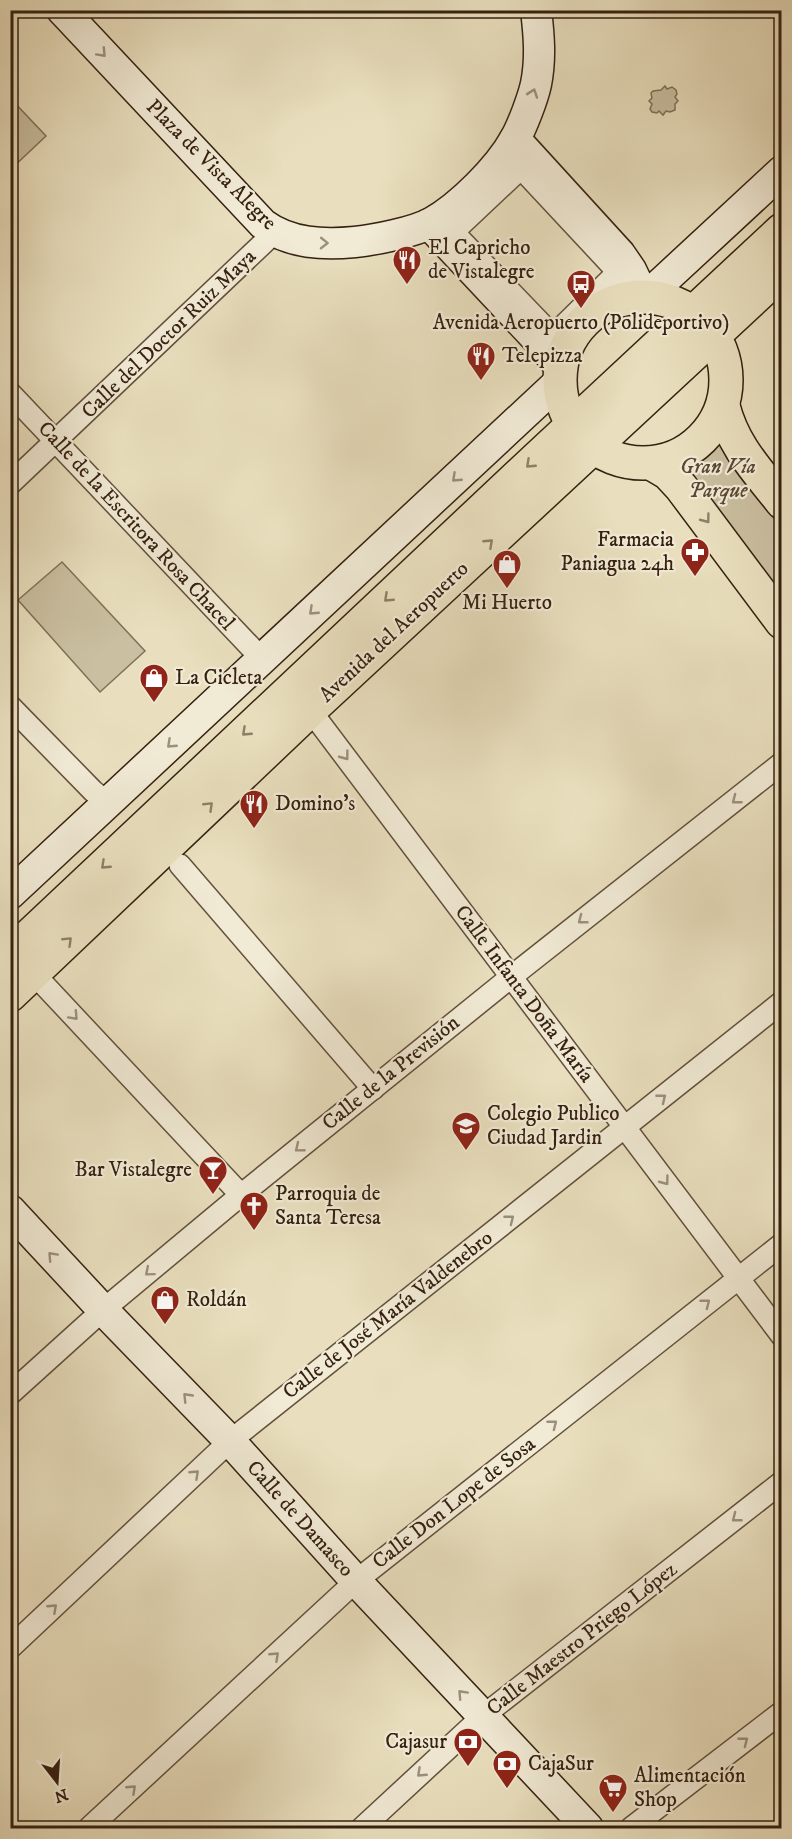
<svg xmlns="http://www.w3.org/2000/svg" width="792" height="1839" viewBox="0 0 792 1839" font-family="'IM FELL DW Pica',serif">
	<rect width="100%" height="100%" fill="#e9dfbe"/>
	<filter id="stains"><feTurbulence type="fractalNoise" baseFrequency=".00333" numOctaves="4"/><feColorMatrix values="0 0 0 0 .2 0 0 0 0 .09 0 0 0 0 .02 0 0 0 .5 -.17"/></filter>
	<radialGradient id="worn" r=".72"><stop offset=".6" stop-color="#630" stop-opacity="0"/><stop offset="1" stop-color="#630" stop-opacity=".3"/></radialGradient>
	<g fill="#cabfa1" stroke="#807059" stroke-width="1.5">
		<path d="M665,86L667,89L672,87L676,90L677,94L675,97L678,101L675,104V110L670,112L666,111L663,115L659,111L657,113L652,112L650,109L652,104L649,101L652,98L651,93L653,91L661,90Z"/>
		<path d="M11,99L46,136L11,169Z"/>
		<path d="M719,444L781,528V597L684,470Z"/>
		<path d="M62,562L145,651L100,692L18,600Z"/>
	</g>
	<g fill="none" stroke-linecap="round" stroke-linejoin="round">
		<g stroke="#62503c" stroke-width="24">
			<g id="street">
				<path d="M521,168L618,272L553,336L453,232Z"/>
				<path d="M10,393L262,659"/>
				<path d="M10,484L274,233"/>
				<path d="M10,706L93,791L108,803"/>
				<path d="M310,710L782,1336"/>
				<path d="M180,865L373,1089"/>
				<path d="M34,974L241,1195"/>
				<path d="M10,1394L103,1310L241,1195L511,977L782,763"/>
				<path d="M10,1648L230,1441L782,1002"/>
				<path d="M89,1828L356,1581L782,1244"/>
				<path d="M362,1828L483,1716L782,1482"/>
				<path d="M631,1828L782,1712"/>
			</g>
		</g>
		<g stroke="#352111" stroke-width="33">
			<g id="secondary">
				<path d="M62,10L263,224C290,244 324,245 355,242C375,240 414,232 431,223C460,207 499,168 515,139C522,127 533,98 536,84C541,59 539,35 536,10"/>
				<path d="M515,139L620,254L631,270L642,293L646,297L782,171"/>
				<path d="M429,224L535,337L561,368"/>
				<path d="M10,894L560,381"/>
				<path d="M10,1210L103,1310L230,1441L356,1581L588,1828"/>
			</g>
		</g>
		<g stroke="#352111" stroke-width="36">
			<g id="primary">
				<circle cx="643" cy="380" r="83"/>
				<path d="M723,406C733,446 757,470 782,502"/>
				<path d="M651,463L668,473L681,487L782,622"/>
				<path d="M10,954L535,460L782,230"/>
				<path d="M10,995L310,710L782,272"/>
			</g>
		</g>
		<use href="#street" stroke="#f1ead5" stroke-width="21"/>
		<use href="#secondary" stroke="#f1ead5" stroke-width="30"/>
		<use href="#primary" stroke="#e9dfbe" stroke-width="33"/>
	</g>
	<defs><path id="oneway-chevron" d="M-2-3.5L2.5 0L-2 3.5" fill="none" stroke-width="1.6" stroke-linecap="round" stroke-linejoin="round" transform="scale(1.5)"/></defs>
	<g stroke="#9c907d">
		<use href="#oneway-chevron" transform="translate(102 53) rotate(47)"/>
		<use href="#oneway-chevron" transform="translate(533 93) rotate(-71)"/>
		<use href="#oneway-chevron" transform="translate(324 243) rotate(1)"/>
		<use href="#oneway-chevron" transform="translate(456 478) rotate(137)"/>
		<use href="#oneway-chevron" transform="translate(313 611) rotate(137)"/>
		<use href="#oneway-chevron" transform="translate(171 744) rotate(137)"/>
		<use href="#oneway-chevron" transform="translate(345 756) rotate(53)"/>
		<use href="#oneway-chevron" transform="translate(736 800) rotate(142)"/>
		<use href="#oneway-chevron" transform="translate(582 920) rotate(142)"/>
		<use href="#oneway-chevron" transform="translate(74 1016) rotate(47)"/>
		<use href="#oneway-chevron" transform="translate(662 1098) rotate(-39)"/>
		<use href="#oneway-chevron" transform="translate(299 1148) rotate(141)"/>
		<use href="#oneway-chevron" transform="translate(665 1181) rotate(53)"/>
		<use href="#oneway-chevron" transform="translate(510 1219) rotate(-38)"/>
		<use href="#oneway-chevron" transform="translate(52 1256) rotate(-133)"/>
		<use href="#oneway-chevron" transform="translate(149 1272) rotate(140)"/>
		<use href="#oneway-chevron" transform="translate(706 1303) rotate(-38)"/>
		<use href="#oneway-chevron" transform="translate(187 1397) rotate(-134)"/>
		<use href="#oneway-chevron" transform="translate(553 1424) rotate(-38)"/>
		<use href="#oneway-chevron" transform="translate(195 1474) rotate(-43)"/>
		<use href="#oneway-chevron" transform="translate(736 1518) rotate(142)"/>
		<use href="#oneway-chevron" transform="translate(53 1608) rotate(-43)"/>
		<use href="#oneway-chevron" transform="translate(275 1656) rotate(-43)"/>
		<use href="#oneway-chevron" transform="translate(462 1694) rotate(-133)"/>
		<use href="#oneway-chevron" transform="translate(744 1741) rotate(-38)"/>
		<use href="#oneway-chevron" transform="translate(421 1773) rotate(137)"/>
		<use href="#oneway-chevron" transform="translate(132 1789) rotate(-43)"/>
	</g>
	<g stroke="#8f8068">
		<use href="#oneway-chevron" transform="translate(530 464) rotate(137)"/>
		<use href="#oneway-chevron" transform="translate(706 519) rotate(53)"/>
		<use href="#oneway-chevron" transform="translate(489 543) rotate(-43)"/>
		<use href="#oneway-chevron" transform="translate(388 598) rotate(137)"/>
		<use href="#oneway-chevron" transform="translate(246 732) rotate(137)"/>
		<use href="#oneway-chevron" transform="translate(209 806) rotate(-44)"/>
		<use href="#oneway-chevron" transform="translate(105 865) rotate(137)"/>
		<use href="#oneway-chevron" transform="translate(68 941) rotate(-44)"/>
	</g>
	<defs>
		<g id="restaurant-pin" transform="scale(1.5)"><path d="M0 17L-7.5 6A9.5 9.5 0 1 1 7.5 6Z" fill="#8f2418" stroke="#f1ead5"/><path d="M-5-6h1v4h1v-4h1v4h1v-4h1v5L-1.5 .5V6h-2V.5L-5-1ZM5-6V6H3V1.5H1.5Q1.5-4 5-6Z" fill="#fff"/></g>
		<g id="bus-pin" transform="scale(1.5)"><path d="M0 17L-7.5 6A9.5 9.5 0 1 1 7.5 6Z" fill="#8f2418" stroke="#f1ead5"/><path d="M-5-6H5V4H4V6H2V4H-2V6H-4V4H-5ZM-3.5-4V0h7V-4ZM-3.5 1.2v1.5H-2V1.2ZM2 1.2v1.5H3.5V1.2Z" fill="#fff"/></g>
		<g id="pharmacy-pin" transform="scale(1.5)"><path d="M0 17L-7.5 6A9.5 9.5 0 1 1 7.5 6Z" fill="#8f2418" stroke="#f1ead5"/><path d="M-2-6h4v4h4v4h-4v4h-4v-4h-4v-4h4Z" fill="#fff"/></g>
		<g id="shop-pin" transform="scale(1.5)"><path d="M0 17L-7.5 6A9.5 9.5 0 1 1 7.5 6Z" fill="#8f2418" stroke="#f1ead5"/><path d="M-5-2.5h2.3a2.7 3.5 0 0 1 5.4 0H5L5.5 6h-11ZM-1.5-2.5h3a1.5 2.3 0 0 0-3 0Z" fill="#fff"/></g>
		<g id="school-pin" transform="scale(1.5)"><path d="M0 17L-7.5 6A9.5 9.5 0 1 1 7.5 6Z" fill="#8f2418" stroke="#f1ead5"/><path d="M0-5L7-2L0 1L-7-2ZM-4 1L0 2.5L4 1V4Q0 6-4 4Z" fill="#fff"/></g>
		<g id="bar-pin" transform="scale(1.5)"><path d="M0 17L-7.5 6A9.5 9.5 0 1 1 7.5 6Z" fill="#8f2418" stroke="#f1ead5"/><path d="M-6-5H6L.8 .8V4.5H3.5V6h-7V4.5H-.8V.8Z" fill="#fff"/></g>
		<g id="church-pin" transform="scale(1.5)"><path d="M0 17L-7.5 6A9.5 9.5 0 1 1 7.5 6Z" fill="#8f2418" stroke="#f1ead5"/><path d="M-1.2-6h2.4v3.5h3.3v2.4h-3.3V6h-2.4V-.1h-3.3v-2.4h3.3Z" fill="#fff"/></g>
		<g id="bank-pin" transform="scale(1.5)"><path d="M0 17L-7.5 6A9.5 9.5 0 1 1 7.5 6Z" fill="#8f2418" stroke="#f1ead5"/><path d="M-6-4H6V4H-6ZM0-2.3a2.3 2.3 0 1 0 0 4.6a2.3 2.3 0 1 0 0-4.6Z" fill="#fff"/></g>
		<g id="supermarket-pin" transform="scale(1.5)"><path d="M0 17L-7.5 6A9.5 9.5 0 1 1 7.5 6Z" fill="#8f2418" stroke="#f1ead5"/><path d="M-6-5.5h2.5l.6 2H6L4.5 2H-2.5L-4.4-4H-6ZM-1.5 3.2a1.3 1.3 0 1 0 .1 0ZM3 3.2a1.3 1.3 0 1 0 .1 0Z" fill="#fff"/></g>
	</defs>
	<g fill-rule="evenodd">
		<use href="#restaurant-pin" x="407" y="260"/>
		<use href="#bus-pin" x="581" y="284"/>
		<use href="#restaurant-pin" x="481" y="356"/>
		<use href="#pharmacy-pin" x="695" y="552"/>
		<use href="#shop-pin" x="507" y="564"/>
		<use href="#shop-pin" x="154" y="678"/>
		<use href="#restaurant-pin" x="254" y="804"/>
		<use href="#school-pin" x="466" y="1126"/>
		<use href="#bar-pin" x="213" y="1170"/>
		<use href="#church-pin" x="254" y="1206"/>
		<use href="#shop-pin" x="165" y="1300"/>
		<use href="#bank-pin" x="468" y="1742"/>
		<use href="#bank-pin" x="507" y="1764"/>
		<use href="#supermarket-pin" x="613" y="1788"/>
	</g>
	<g text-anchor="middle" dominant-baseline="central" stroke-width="4.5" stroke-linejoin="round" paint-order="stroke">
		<g font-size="21" fill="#352111" stroke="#f1ead5">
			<text transform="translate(211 165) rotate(45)">Plaza de Vista Alegre</text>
			<text transform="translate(169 334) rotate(-44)">Calle del Doctor Ruiz Maya</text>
			<text transform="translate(136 526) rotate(47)">Calle de la Escritora Rosa Chacel</text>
			<text transform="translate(394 632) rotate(-43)">Avenida del Aeropuerto</text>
			<text transform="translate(524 994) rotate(53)">Calle Infanta Doña María</text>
			<text transform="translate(391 1073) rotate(-39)">Calle de la Previsión</text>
			<text transform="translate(388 1315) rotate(-38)">Calle de José María Valdenebro</text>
			<text transform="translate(454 1503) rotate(-38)">Calle Don Lope de Sosa</text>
			<text transform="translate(300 1519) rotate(48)">Calle de Damasco</text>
			<text transform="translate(582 1639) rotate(-38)">Calle Maestro Priego López</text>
		</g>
		<g font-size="21" fill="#352111" stroke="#f1ead5" text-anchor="start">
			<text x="428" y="248">El Capricho<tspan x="428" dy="24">de Vistalegre</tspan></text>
			<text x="581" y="323" text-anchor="middle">Avenida Aeropuerto (Polideportivo)</text>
			<text x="502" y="356">Telepizza</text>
			<text x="674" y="540" text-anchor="end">Farmacia<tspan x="674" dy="24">Paniagua 24h</tspan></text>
			<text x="507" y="603" text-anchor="middle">Mi Huerto</text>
			<text x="175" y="678">La Cicleta</text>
			<text x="275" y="804">Domino's</text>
			<text x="487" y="1114">Colegio Publico<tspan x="487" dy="24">Ciudad Jardin</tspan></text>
			<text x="192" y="1170" text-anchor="end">Bar Vistalegre</text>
			<text x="275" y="1194">Parroquia de<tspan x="275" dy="24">Santa Teresa</tspan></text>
			<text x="186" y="1300">Roldán</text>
			<text x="447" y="1742" text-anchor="end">Cajasur</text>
			<text x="528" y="1764">CajaSur</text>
			<text x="634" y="1776">Alimentación<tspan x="634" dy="24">Shop</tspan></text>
		</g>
		<g font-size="21" font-style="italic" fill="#5a4835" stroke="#f1ead5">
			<text x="718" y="467">Gran Vía<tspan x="718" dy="24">Parque</tspan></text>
		</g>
	</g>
	<rect width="792" height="1839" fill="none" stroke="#e9dfbe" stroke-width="36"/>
	<rect x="12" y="12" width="768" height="1815" fill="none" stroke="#352111" stroke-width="3"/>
	<rect x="18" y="18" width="756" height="1803" fill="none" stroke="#352111" stroke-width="1.5"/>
	<g transform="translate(57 1782) rotate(163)" stroke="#f1ead5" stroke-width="4.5" paint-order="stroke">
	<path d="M0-4.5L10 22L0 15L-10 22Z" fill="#352111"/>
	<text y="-9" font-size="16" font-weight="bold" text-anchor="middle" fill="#352111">N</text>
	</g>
	<rect width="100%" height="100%" filter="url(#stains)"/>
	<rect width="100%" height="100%" fill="url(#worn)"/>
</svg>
